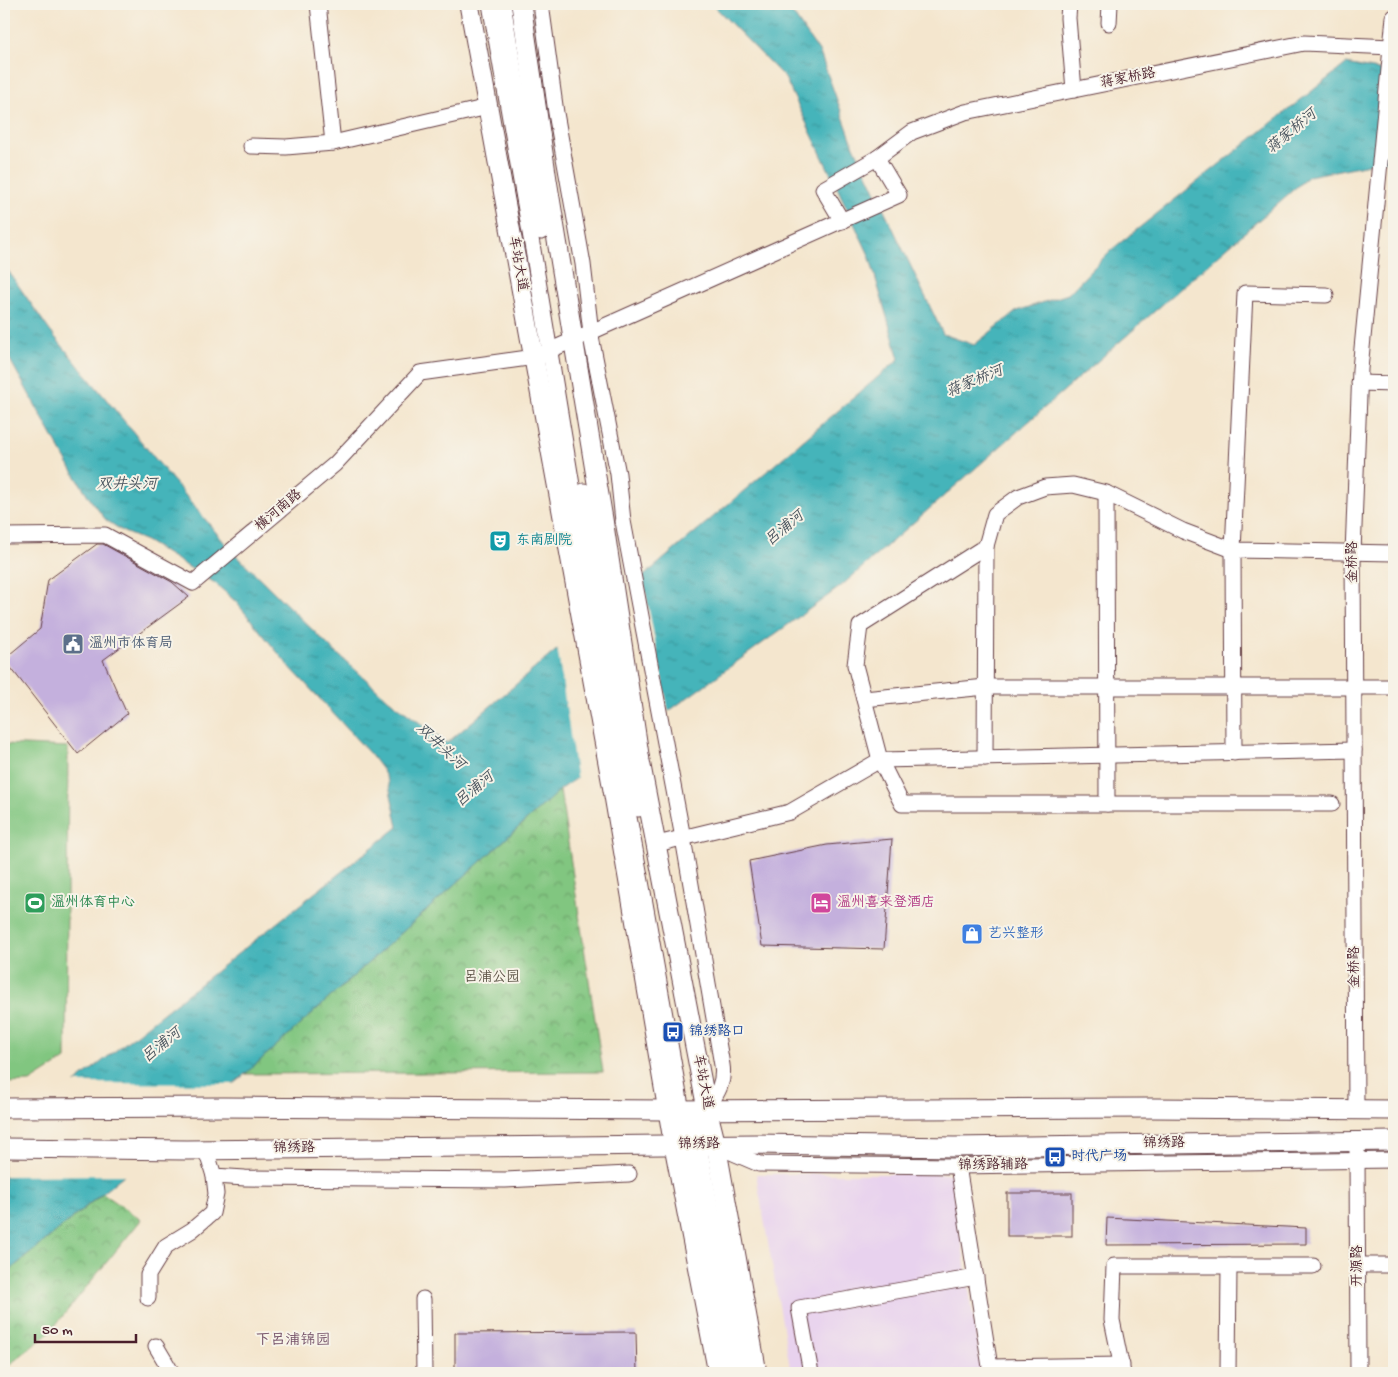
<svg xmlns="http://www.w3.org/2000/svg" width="1398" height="1377" viewBox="0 0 1398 1377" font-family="'Gochi Hand','LXGW WenKai TC',sans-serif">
	<defs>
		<pattern id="park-crowns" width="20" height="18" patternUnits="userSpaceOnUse" patternTransform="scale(1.25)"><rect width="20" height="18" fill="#81c680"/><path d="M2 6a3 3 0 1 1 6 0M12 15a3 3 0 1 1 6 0" fill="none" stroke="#6ca069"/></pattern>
		<pattern id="water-ripples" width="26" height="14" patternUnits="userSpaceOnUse" patternTransform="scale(1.25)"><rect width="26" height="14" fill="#44b4ba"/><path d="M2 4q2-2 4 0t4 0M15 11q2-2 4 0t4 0" fill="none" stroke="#3b9297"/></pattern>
	</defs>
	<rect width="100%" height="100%" fill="#f7f3e8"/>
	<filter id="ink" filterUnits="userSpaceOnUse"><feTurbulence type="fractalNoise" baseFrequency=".02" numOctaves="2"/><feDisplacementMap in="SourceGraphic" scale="10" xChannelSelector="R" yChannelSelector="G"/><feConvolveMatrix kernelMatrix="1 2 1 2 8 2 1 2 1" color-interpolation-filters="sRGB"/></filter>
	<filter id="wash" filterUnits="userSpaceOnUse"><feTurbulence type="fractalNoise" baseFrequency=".0096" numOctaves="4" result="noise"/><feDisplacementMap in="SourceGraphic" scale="20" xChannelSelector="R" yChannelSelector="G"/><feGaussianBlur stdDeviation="1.12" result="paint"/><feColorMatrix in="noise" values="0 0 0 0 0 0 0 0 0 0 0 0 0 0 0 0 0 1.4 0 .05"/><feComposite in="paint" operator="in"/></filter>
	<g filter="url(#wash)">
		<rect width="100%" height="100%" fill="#f4e6ce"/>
		<path fill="#e8d2ee" d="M756,1174H951L982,1373H791Z"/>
		<path fill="#81c680" stroke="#667256" d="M4,744L68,747L66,1059L30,1082L4,1083Z"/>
		<g fill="url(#park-crowns)" stroke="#667256">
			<path d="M560,790L603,1072L245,1074Z"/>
			<path d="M103,1193L141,1220L49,1333L4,1369V1275Z"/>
		</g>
		<path fill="url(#water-ripples)" stroke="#476a72" d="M712,4H786L820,53L853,144L943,334L974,345L1017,311L1068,294L1111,250L1346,64L1394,73V159L1309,176L840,587L560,790L245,1074L4,1275V1139L398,827L388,781L383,771L371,755L319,698L288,665L236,602L215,583L146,541L124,532L106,520L92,502L68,464L4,349V265L50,331L228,547L331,648L389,700L447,743L899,359L869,255L785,78Z"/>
		<g fill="#f4e6ce">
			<path d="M642,574L669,714L577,781L557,646Z"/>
			<path d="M70,1083L236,1084L128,1175L4,1176V1136Z"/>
		</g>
		<g id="blocks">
			<g fill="#c4b0dd">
				<path d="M97,544H103L172,582L189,597L103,660L127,714L78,754L4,659L40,629L48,580Z"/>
				<path d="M892,839L884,949L762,946L749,861L827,845Z"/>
				<rect x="1007" y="1193" width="65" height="43"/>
				<path d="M1107,1218L1306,1228V1244L1106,1245Z"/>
				<path d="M636,1332L637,1373H455V1333Z"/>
			</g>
		</g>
	</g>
	<g filter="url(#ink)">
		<use href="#blocks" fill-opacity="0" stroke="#643d43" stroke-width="1"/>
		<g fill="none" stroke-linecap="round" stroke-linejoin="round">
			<g stroke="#643d43" stroke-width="17">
				<g id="minor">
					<path d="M318,4L333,143"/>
					<path d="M490,4L533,250L613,732L643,892L696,1190L730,1373"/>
					<path d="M503,4L541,232"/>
					<path d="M541,4L556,113L583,264L592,342L618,474L623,521L683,838L722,1065C725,1083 716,1095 707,1109"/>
					<path d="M1069,4L1068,18L1074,90"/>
					<path d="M1109,23L1110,4"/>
					<path d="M251,146L286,147L333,143L488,107"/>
					<path d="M842,221L823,189L877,158L912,132L965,112L1304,43L1391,47"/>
					<path d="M1359,383L1394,384"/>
					<path d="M584,491L613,654L638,809"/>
					<path d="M1106,493L1107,804"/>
					<path d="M4,536L105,535L193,583L335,464L420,373L535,357L899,195L877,158"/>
					<path d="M864,699L986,687H1394"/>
					<path d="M1234,753L1233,550L1245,293L1326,295"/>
					<path d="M985,758L986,546"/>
					<path d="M1332,804H902L880,760L855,665L860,626L986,546L995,514L1018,497L1045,487L1073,485L1106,493L1183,531L1233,550L1394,553"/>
					<path d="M657,844L790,812L880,760L1354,750"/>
					<path d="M1356,1110L1353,553L1360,369L1394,17"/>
					<path d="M693,1114L742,1373"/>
					<path d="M717,1146L759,1164L958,1166L1394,1160"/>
					<path d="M206,1150L214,1176L245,1178L505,1180L629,1174"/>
					<path d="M1357,1150L1358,1373"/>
					<path d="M958,1166L991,1373"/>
					<path d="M1358,1265H1394"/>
					<path d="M148,1298V1275L166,1246L192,1230L212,1213L216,1194L214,1176"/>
					<path d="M423,1299L424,1373"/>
					<path d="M156,1346L172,1373"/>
					<path d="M990,1367L1122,1365"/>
					<path d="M811,1373L799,1308L976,1277"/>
					<path d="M1123,1373L1112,1320L1114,1266H1313"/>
					<path d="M1228,1373L1229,1266"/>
				</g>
			</g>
			<g stroke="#643d43" stroke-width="21">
				<g id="major">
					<path d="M469,4L613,790L674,1146L718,1373"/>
					<path d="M521,4L547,180L603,519L640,761L707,1109L716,1145L757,1373"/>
					<path d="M4,1108L223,1107L668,1110L1154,1108L1394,1110"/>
					<path d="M4,1148L186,1150L756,1144L954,1147L1394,1141"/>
				</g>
			</g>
			<use href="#minor" stroke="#fff" stroke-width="15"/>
			<use href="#major" stroke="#fff" stroke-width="19"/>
		</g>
	</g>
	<defs>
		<g id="theatre-square" transform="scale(1.125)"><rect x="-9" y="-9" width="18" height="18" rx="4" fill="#0f9aa8" stroke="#f7f3e8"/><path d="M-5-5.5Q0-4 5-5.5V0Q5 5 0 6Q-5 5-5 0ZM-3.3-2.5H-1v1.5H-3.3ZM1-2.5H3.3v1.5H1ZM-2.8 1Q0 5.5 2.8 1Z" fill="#fff"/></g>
		<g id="civic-square" transform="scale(1.125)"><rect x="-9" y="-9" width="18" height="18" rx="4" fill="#5c6f8a" stroke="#f7f3e8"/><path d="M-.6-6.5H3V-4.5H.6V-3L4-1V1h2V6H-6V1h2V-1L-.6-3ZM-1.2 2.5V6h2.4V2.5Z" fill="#fff"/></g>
		<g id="stadium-square" transform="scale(1.125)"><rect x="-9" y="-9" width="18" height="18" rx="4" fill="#2e9e5b" stroke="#f7f3e8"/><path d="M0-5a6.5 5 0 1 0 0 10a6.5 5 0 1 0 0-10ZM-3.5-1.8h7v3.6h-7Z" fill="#fff"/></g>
		<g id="hotel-square" transform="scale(1.125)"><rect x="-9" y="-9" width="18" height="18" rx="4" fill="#d1479c" stroke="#f7f3e8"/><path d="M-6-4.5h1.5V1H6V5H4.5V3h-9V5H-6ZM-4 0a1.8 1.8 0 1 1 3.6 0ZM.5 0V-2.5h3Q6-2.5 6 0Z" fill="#fff"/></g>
		<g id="shop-square" transform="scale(1.125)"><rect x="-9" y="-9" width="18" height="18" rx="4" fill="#3f7fe0" stroke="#f7f3e8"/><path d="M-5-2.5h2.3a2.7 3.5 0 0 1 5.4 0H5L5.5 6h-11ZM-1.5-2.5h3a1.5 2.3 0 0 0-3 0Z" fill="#fff"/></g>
		<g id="bus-square" transform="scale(1.125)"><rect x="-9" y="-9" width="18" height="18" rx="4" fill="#1a4fb4" stroke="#f7f3e8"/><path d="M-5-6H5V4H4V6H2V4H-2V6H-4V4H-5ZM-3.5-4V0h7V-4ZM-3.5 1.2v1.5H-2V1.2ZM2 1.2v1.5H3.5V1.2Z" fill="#fff"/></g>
	</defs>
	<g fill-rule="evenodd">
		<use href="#theatre-square" x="500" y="541"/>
		<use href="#civic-square" x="73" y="644"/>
		<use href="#stadium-square" x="35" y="903"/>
		<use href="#hotel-square" x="821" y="903"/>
		<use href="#shop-square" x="972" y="934"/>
		<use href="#bus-square" x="673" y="1032"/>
		<use href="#bus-square" x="1055" y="1157"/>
	</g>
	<g text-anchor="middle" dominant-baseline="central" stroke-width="4" stroke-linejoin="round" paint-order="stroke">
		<g font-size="14" fill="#4a1f2b" stroke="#f7f3e8">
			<text transform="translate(1128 79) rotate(-11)">蒋家桥路</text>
			<text transform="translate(517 264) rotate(80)">车站大道</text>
			<text transform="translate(279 511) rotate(-40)">横河南路</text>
			<text transform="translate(1353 562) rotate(-90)">金桥路</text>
			<text transform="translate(1355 967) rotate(-90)">金桥路</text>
			<text transform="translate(702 1082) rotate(79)">车站大道</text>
			<text transform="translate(1164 1144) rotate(-1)">锦绣路</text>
			<text transform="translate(699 1145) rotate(-1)">锦绣路</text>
			<text transform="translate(294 1149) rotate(-1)">锦绣路</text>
			<text transform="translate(993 1166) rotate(-1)">锦绣路辅路</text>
			<text transform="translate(1358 1266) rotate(-90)">开源路</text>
		</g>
		<g font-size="14" fill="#0d838f" stroke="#f7f3e8" text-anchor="start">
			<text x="516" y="541">东南剧院</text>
		</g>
		<g font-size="14" fill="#4e5e75" stroke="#f7f3e8" text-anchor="start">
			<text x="89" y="644">温州市体育局</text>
		</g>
		<g font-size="14" fill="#27864d" stroke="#f7f3e8" text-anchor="start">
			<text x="51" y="903">温州体育中心</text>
		</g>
		<g font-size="14" fill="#b23c85" stroke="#f7f3e8" text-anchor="start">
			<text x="837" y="903">温州喜来登酒店</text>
		</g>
		<g font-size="14" fill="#366cbe" stroke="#f7f3e8" text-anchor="start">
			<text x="988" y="934">艺兴整形</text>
		</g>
		<g font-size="14" fill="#5a5144" stroke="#f7f3e8">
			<text x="492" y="978">吕浦公园</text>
		</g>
		<g font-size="14" fill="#164399" stroke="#f7f3e8" text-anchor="start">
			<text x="689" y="1032">锦绣路口</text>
			<text x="1071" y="1157">时代广场</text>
		</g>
		<g font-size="15" font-style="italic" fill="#48535d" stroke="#f7f3e8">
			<text transform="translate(1292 132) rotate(-40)">蒋家桥河</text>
			<text transform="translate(975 382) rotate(-23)">蒋家桥河</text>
			<text x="127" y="485">双井头河</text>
			<text transform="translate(785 529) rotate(-40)">吕浦河</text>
			<text transform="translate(440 747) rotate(43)">双井头河</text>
			<text transform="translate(475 790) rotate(-40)">吕浦河</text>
			<text transform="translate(162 1046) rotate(-39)">吕浦河</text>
		</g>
		<g font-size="15" fill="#755269" stroke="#f7f3e8">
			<text x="293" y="1341">下吕浦锦园</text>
		</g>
	</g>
	<rect width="1398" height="1377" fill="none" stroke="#f7f3e8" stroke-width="20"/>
	<path d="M35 1334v8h101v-8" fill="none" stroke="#4a1f2b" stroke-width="2.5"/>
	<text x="42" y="1334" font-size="15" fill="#4a1f2b" stroke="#f7f3e8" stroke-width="4" paint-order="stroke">50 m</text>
</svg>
